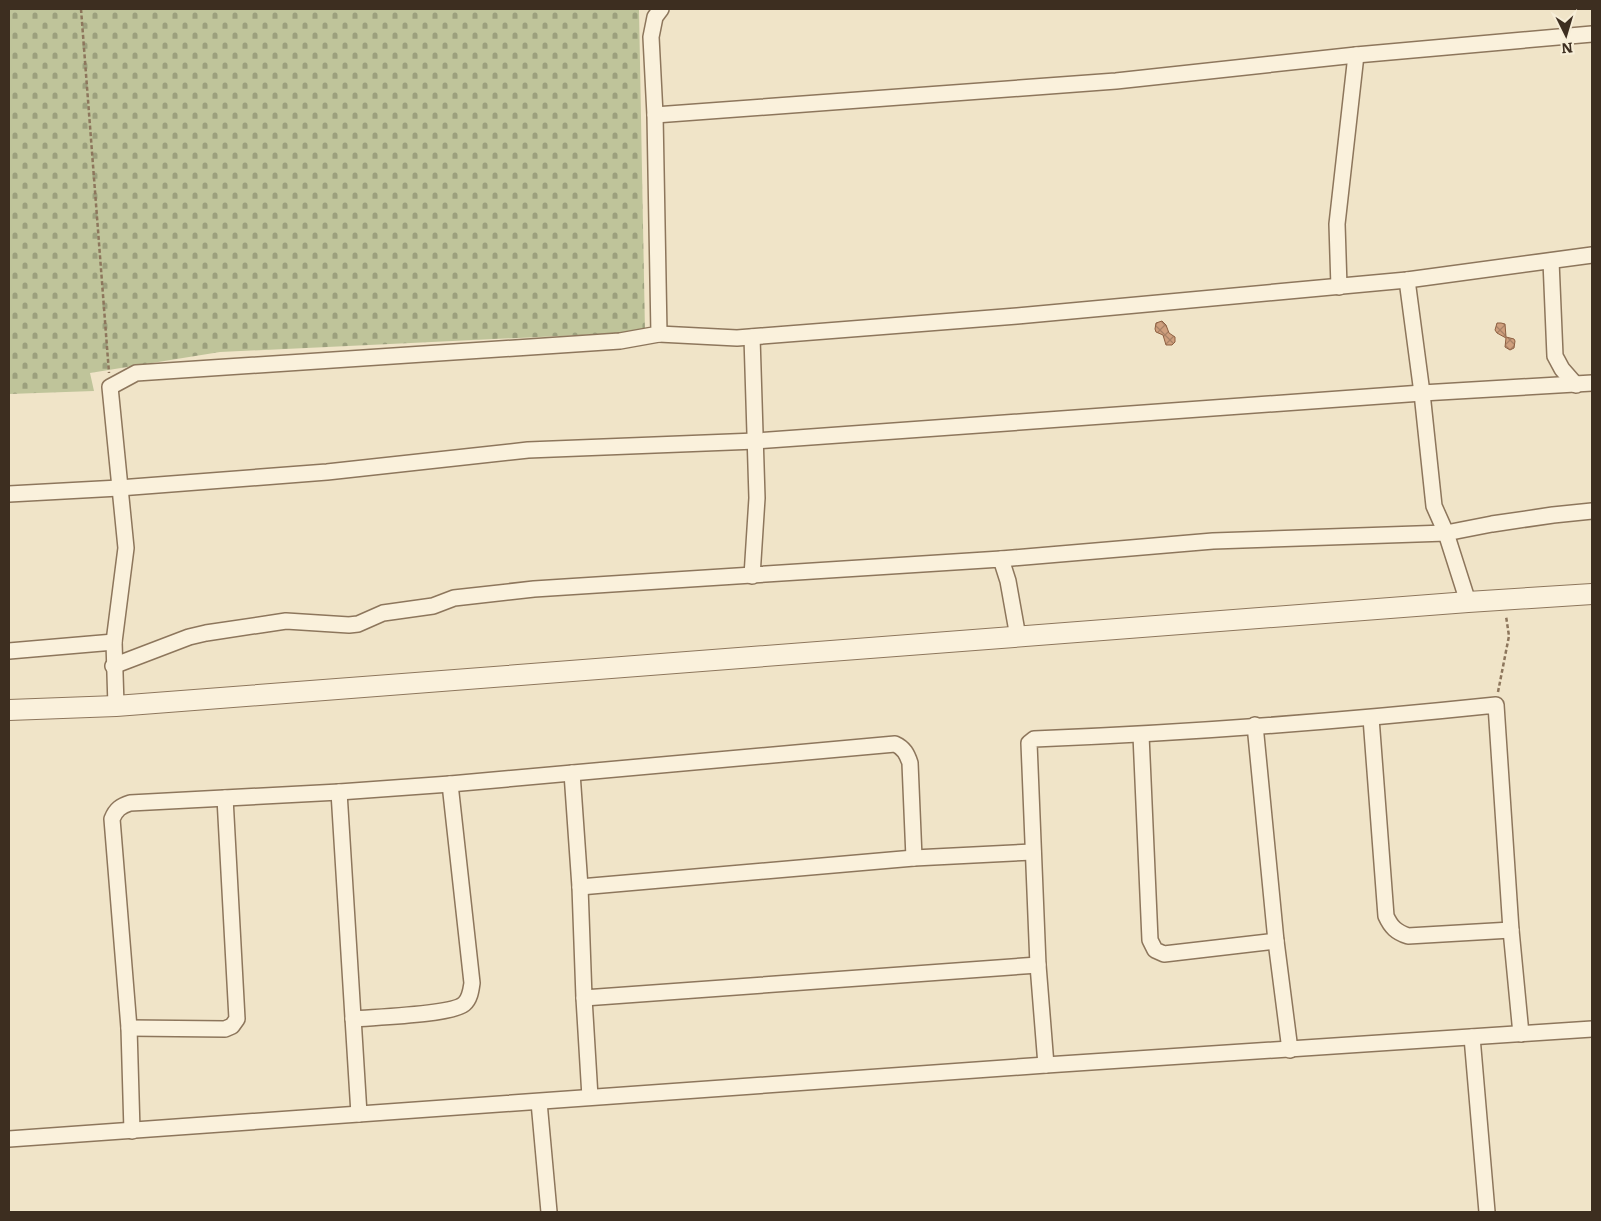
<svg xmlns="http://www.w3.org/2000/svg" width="1601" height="1221" viewBox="0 0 1601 1221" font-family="Literata,serif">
	<defs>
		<pattern id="cemetery-stones" width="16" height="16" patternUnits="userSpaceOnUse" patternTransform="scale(1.25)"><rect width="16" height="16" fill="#bfc49a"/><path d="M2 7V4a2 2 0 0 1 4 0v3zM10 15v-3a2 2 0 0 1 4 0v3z" fill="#9ca07d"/></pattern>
		<pattern id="building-cross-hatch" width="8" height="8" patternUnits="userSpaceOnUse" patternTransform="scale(1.25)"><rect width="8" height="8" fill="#cf9f7d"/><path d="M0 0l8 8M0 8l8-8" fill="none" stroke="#a98266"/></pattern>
	</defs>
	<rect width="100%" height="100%" fill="#f0e4c8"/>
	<path fill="url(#cemetery-stones)" d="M9,9H639L645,332L220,352L90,373L94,391L9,394Z"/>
	<g fill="url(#building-cross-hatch)" stroke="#8d5f41">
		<path d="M1162,321L1166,325L1169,333L1175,337V342L1172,345H1166L1163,335L1156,332L1155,329L1156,323Z"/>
		<path d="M1497,323H1501L1505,324L1506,337L1514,339L1515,341L1514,348L1510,350L1505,347L1506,338L1497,333L1495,330Z"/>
	</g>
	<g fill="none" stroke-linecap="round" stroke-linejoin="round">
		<g stroke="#8d765c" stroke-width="18">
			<g id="minor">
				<path d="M655,115L1116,81L1356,55L1592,34"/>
				<path d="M1551,261L1555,356L1562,369L1576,385"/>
				<path d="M1407,280L1422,393L1434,506L1446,533L1468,602"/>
				<path d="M1339,287L1337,224L1356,55"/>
				<path d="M659,334L737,338L1017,316L1407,280L1592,255"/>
				<path d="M752,337L757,498L752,576"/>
				<path d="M9,494L119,488L327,472L528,450L756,441L1422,393L1592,383"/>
				<path d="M1001,559L1213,541L1446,533L1492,524L1553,515L1592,511"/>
				<path d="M9,651L114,642"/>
				<path d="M113,666L189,637L206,633L286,621L349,625L358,624L383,613L433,606L454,598L534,589L1001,559L1008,581L1018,637"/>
				<path d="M116,706L114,642L126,548L110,387L136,373L620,341L659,334L655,115L651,37L655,17L661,9"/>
				<path d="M1371,718L1386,916C1391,927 1396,932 1408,936L1511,930"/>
				<path d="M1141,735L1150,940L1155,950L1164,954L1276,941L1255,725"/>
				<path d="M572,773L580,887L584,998L1038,965"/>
				<path d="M339,792L359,1114"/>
				<path d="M580,887L914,858L1033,852"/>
				<path d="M1276,941L1290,1050"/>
				<path d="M584,998L590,1097"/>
				<path d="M353,1019C374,1017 451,1015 464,1004C470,999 471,990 472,983L450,784"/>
				<path d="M129,1028L225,1029L232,1026L237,1019L225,798"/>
				<path d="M1472,1037L1487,1212"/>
				<path d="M1046,1065L1038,965L1029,743L1034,739C1188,733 1343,721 1496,705L1511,930L1521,1034"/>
				<path d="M539,1102L549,1212"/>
				<path d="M132,1131L129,1028L112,819C116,809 121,806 130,803L339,792L450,784L895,744C904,748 907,754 910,763L914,858"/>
				<path d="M9,1139L1046,1065L1592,1029"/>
			</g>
		</g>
		<g stroke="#8d765c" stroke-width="22">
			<path id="tertiary" d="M9,710L116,706L1468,602L1592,594"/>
		</g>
		<g stroke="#8d765c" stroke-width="2.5" stroke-dasharray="4 2.5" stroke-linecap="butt">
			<path d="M81,9L109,373"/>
			<path d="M1498,692L1509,636L1506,616"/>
		</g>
		<use href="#minor" stroke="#faf1dc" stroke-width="15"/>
		<use href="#tertiary" stroke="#faf1dc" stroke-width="20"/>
	</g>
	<rect width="1601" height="1221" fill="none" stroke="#3d2e20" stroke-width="20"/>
	<g transform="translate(1566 35) rotate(175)" stroke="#f7eed8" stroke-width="4" paint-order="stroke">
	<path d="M0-4L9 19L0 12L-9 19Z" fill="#3d2e20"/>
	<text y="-8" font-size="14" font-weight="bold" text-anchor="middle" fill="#3d2e20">N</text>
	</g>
</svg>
